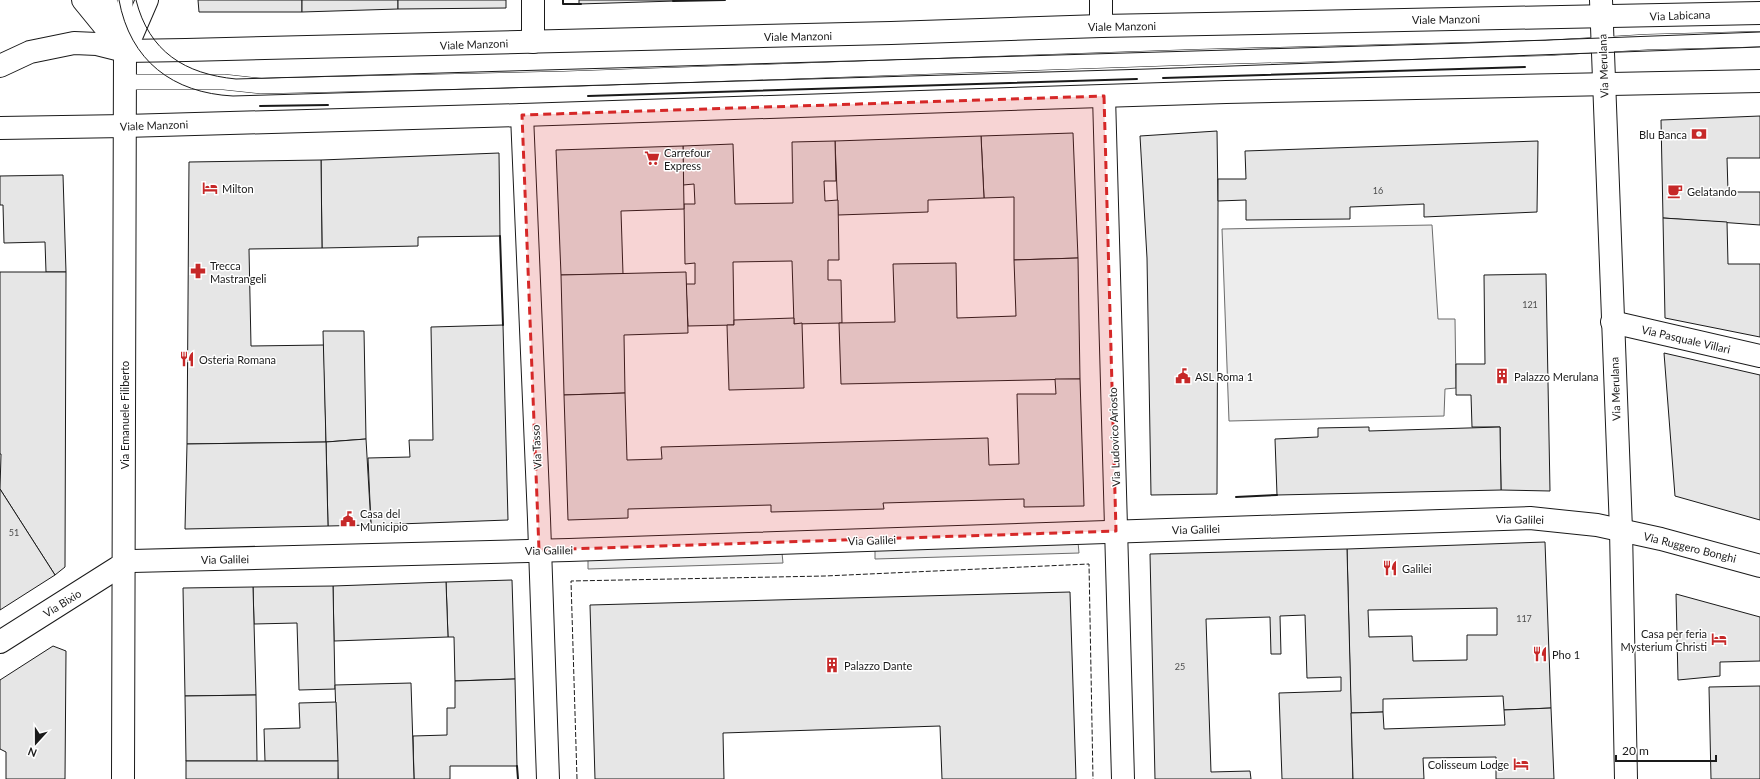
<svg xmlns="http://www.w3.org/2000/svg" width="1760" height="779" viewBox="0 0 1760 779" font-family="Lato,sans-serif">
	<rect width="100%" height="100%" fill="#fff"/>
	<g fill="#ededed" stroke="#6a6a6a">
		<path d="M1432,225L1438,319H1455L1456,388L1445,389L1444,416L1229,421L1222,229Z"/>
		<path d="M1078,542L1079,553L875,559V549Z"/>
		<path d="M782,553L783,563L588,569V558Z"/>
	</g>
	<g fill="#e6e6e6" stroke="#1a1a1a" fill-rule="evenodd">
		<path d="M198,0H302V12H199Z"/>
		<path d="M302,0H398V9L302,12Z"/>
		<path d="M398,0H506V8L398,9Z"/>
		<path d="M579,0H675V1L579,4Z"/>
		<path d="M1760,116V158H1727L1728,192H1760V225L1663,218L1661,120Z"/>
		<path d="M1217,131L1218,201L1217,494L1151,495L1147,258L1140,136Z"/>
		<path d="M1073,133L1078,258L1014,260V197L984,198L981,136Z"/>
		<path d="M981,136L984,198L928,200V212L838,215L835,141Z"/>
		<path d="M835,141L836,181H824L825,201L838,200L839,260H828V280H841L842,323L794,324L792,261L733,262L734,325L688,326L686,284H695V263L685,264L684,204H695L694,184L683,185V146L733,144L735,204L793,203L792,142Z"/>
		<path d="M1538,141L1537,212L1424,217V204L1350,207V219L1246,220V200L1218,201V179H1246L1245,151Z"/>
		<path d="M683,146L684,209L621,211L623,274L561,275L556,150Z"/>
		<path d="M499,153L500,236L418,237V246L322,248L321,160Z"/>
		<path d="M321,160L322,248L249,249L251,346L324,345L326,442L187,444L189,162Z"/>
		<path d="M63,175L66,272H46L45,242L4,243L3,205H0V176Z"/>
		<path d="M1663,218L1727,222L1728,264H1760V337L1665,318Z"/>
		<path d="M1078,258L1080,379L841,384L839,323L895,322L893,264L956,263L957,318L1016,316L1014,260Z"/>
		<path d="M0,272H66L65,567L55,575L0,489L1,454H0Z"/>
		<path d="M686,272L688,333L624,335L625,393L564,395L561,275Z"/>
		<path d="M1546,274L1550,491L1501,490L1500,427H1472L1471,395H1456V364H1485L1484,275Z"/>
		<path d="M794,318V324L802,323L804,388L729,390L727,325H734V320Z"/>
		<path d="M503,325L508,520L371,525L368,458L410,457L409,440H433L431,327Z"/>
		<path d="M323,331H364L366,439L326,442Z"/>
		<path d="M1664,353L1760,375V520L1675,496Z"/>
		<path d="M1055,379H1080L1084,506L1024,507V499L883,503L884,509L771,512V505L628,509V518L568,520L564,395L625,393L627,460L662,459L661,447L988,438L989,465L1019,464L1017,394H1056Z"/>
		<path d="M1369,427V431L1500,427L1501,490L1277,495L1275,439L1318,437V428Z"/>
		<path d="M366,439L371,525L328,526L326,442Z"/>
		<path d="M326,442L328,526L185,529L187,444Z"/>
		<path d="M0,489L55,575L0,610Z"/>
		<path d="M1545,542L1551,708L1504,710L1503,696L1383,699V712L1351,713L1347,549ZM1497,608V635H1467V660L1413,661L1412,636L1369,637L1368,610Z"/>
		<path d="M1347,549L1353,779H1282L1279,693L1341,691V677L1307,678L1305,615L1280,616L1281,654H1271L1270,617L1206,619L1211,772L1250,771L1251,779H1155L1150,554Z"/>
		<path d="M512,580L515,679L455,681L454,637H448L446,582Z"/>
		<path d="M446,582L448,637L334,641L333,586Z"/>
		<path d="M333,586L335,689L299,690L297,623L254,624L253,587Z"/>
		<path d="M253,587L256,695L185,696L183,588Z"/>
		<path d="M1070,592L1076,779H942L940,726L723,733L724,779H595L590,605Z"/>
		<path d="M1676,594L1760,617V661L1720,662V676L1678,680Z"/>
		<path d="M53,646L66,651L65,779H6V752L0,749V680Z"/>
		<path d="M515,679L517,766H450V779H414L413,736L447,735V708H455V681Z"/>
		<path d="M411,683L414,779H338L335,685Z"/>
		<path d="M1760,686V779H1711L1709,687Z"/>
		<path d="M256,695L257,761H186L185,696Z"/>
		<path d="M336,702L338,761H265L264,729L300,728L299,703Z"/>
		<path d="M1551,708L1554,779H1496V757L1423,758L1424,779H1353L1351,713L1383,712L1384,729L1505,725L1504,710Z"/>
		<rect x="186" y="761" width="152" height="18"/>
	</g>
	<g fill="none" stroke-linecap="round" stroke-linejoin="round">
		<g stroke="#1a1a1a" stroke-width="16">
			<g id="lane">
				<path d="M125,0V42"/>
				<path d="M125,82H224L261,86L564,79L1199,57L1546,48L1647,42L1760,39"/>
			</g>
		</g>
		<g stroke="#1a1a1a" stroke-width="24">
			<g id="street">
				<path d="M83,0L123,49"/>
				<path d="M533,0V42"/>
				<path d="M1101,0V26"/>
				<path d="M1104,96L1123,779"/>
				<path d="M522,115L539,519L548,779"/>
				<path d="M1612,322L1760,356"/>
				<path d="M0,642L117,568L132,561L569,550L1530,518L1597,525L1661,539L1760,566"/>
			</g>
		</g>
		<g stroke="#1a1a1a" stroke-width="24">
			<g id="secondary">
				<path d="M105,0L125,51L123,779"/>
				<path d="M1601,0L1621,530L1626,779"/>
				<path d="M125,51L147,0"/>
				<path d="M0,66L30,52L74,43L97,44L125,51L186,50L891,33L1101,26L1760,13"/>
				<path d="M0,128L125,126L522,115L1226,92L1760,81"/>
			</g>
		</g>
		<use href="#lane" stroke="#fff" stroke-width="15"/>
		<use href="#street" stroke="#fff" stroke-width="22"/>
		<use href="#secondary" stroke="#fff" stroke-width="22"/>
		<g stroke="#1a1a1a" stroke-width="1">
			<path d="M119,0C130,61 173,93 233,96L1148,69L1760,47"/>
			<path d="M136,0C149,52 185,74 236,79L1468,43L1760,32"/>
		</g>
		<path stroke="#1a1a1a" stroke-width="1" stroke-dasharray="5 2" stroke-linecap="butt" d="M577,779L571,581L825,576L1089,564L1093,779"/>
		<g stroke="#1a1a1a" stroke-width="2">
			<path d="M563,0V4H581"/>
			<path d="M673,1L725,0"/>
			<path d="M1163,78L1525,67"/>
			<path d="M588,96L1137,79"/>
			<path d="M260,106L328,105"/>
			<path d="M500,236L503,325"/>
			<path d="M1236,497L1277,495"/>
			<path d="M517,766L518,779"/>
		</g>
	</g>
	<path fill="#d62828" fill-opacity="0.2" stroke="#d62828" stroke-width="3" stroke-dasharray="8 5" stroke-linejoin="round" d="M1104,96L1116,531L539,550L522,115Z"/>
	<defs>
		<g id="bank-bare" transform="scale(1.2)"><path d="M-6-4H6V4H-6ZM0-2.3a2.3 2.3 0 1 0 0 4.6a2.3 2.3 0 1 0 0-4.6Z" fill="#c62828" stroke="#fff" stroke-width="2.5" paint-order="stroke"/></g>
		<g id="supermarket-bare" transform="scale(1.2)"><path d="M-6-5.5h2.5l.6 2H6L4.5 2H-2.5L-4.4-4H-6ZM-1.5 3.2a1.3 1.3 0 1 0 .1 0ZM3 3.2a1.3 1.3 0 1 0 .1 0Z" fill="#c62828" stroke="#fff" stroke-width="2.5" paint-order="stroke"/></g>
		<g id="hotel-bare" transform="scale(1.2)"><path d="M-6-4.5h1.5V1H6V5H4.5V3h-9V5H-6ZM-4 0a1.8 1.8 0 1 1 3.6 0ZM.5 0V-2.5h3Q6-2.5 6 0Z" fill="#c62828" stroke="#fff" stroke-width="2.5" paint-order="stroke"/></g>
		<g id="cafe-bare" transform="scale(1.2)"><path d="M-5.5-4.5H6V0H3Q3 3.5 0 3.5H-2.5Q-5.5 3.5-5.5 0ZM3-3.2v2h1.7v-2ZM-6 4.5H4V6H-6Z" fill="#c62828" stroke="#fff" stroke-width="2.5" paint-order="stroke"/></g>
		<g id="pharmacy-bare" transform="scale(1.2)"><path d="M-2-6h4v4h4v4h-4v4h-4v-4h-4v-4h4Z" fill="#c62828" stroke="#fff" stroke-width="2.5" paint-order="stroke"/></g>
		<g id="restaurant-bare" transform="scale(1.2)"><path d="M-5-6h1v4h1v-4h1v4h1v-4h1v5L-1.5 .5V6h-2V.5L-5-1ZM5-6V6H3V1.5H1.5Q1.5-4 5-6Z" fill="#c62828" stroke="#fff" stroke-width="2.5" paint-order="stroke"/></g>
		<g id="civic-bare" transform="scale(1.2)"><path d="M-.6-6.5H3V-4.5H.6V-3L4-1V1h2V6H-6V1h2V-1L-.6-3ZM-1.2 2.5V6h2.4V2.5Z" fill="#c62828" stroke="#fff" stroke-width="2.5" paint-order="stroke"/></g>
		<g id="building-bare" transform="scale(1.2)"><path d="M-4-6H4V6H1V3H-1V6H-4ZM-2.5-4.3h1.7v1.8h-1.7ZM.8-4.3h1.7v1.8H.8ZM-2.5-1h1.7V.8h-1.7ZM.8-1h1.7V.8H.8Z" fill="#c62828" stroke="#fff" stroke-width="2.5" paint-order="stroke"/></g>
	</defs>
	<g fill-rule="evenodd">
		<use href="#bank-bare" x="1699" y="134"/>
		<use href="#supermarket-bare" x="652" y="158"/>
		<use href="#hotel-bare" x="210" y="188"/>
		<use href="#cafe-bare" x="1675" y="191"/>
		<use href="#pharmacy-bare" x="198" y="271"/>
		<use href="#restaurant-bare" x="187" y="359"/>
		<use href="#civic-bare" x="1183" y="376"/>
		<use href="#building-bare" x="1502" y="376"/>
		<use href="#civic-bare" x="348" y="519"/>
		<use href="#restaurant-bare" x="1390" y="568"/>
		<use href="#hotel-bare" x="1719" y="639"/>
		<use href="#restaurant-bare" x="1540" y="654"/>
		<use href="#building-bare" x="832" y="665"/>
		<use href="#hotel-bare" x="1521" y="764"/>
	</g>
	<g text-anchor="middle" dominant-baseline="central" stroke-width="3" stroke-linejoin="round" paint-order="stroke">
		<g font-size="9" fill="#4d4d4d">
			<text x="1378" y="190">16</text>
			<text x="1530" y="304">121</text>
			<text x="14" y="532">51</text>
			<text x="1524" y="618">117</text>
			<text x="1180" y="666">25</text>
		</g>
		<g font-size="11" fill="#1a1a1a" stroke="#fff">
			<text transform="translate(1680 15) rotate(-2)">Via Labicana</text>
			<text transform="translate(1446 19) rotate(-1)">Viale Manzoni</text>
			<text transform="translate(1122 26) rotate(-1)">Viale Manzoni</text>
			<text transform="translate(798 36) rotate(-1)">Viale Manzoni</text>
			<text transform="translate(474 44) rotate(-2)">Viale Manzoni</text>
			<text transform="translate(1603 66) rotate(-92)">Via Merulana</text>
			<text transform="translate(154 125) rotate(-2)">Viale Manzoni</text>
			<text transform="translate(1686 339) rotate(13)">Via Pasquale Villari</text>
			<text transform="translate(1615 389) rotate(-92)">Via Merulana</text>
			<text transform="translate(124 415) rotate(-90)">Via Emanuele Filiberto</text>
			<text transform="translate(1114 437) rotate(-92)">Via Ludovico Ariosto</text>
			<text transform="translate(536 447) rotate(-93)">Via Tasso</text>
			<text transform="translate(1520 519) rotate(1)">Via Galilei</text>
			<text transform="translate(1196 529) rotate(-2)">Via Galilei</text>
			<text transform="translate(872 540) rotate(-2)">Via Galilei</text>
			<text transform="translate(1690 547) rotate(14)">Via Ruggero Bonghi</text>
			<text transform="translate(549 550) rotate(-1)">Via Galilei</text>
			<text transform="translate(225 559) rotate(-1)">Via Galilei</text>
			<text transform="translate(62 603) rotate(-32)">Via Bixio</text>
		</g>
		<g font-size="11" fill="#1a1a1a" stroke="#fff" text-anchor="start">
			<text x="1687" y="134" text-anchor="end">Blu Banca</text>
			<text x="664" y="152">Carrefour<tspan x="664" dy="13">Express</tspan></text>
			<text x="222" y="188">Milton</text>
			<text x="1687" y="191">Gelatando</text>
			<text x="210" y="265">Trecca<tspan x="210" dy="13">Mastrangeli</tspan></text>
			<text x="199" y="359">Osteria Romana</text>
			<text x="1195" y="376">ASL Roma 1</text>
			<text x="1514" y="376">Palazzo Merulana</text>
			<text x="360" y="513">Casa del<tspan x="360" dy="13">Municipio</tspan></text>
			<text x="1402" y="568">Galilei</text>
			<text x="1707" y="633" text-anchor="end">Casa per feria<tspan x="1707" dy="13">Mysterium Christi</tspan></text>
			<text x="1552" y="654">Pho 1</text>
			<text x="844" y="665">Palazzo Dante</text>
			<text x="1509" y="764" text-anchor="end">Colisseum Lodge</text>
		</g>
	</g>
	<g transform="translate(36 743) rotate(201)" stroke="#ffffff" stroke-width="3" paint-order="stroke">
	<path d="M0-3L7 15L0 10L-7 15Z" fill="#1a1a1a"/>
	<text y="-6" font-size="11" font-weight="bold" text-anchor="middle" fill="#1a1a1a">N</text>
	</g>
	<path d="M1616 755v6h100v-6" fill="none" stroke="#1a1a1a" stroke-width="2"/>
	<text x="1622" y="755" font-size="12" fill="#1a1a1a" stroke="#ffffff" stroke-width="3" paint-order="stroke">20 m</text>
</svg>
